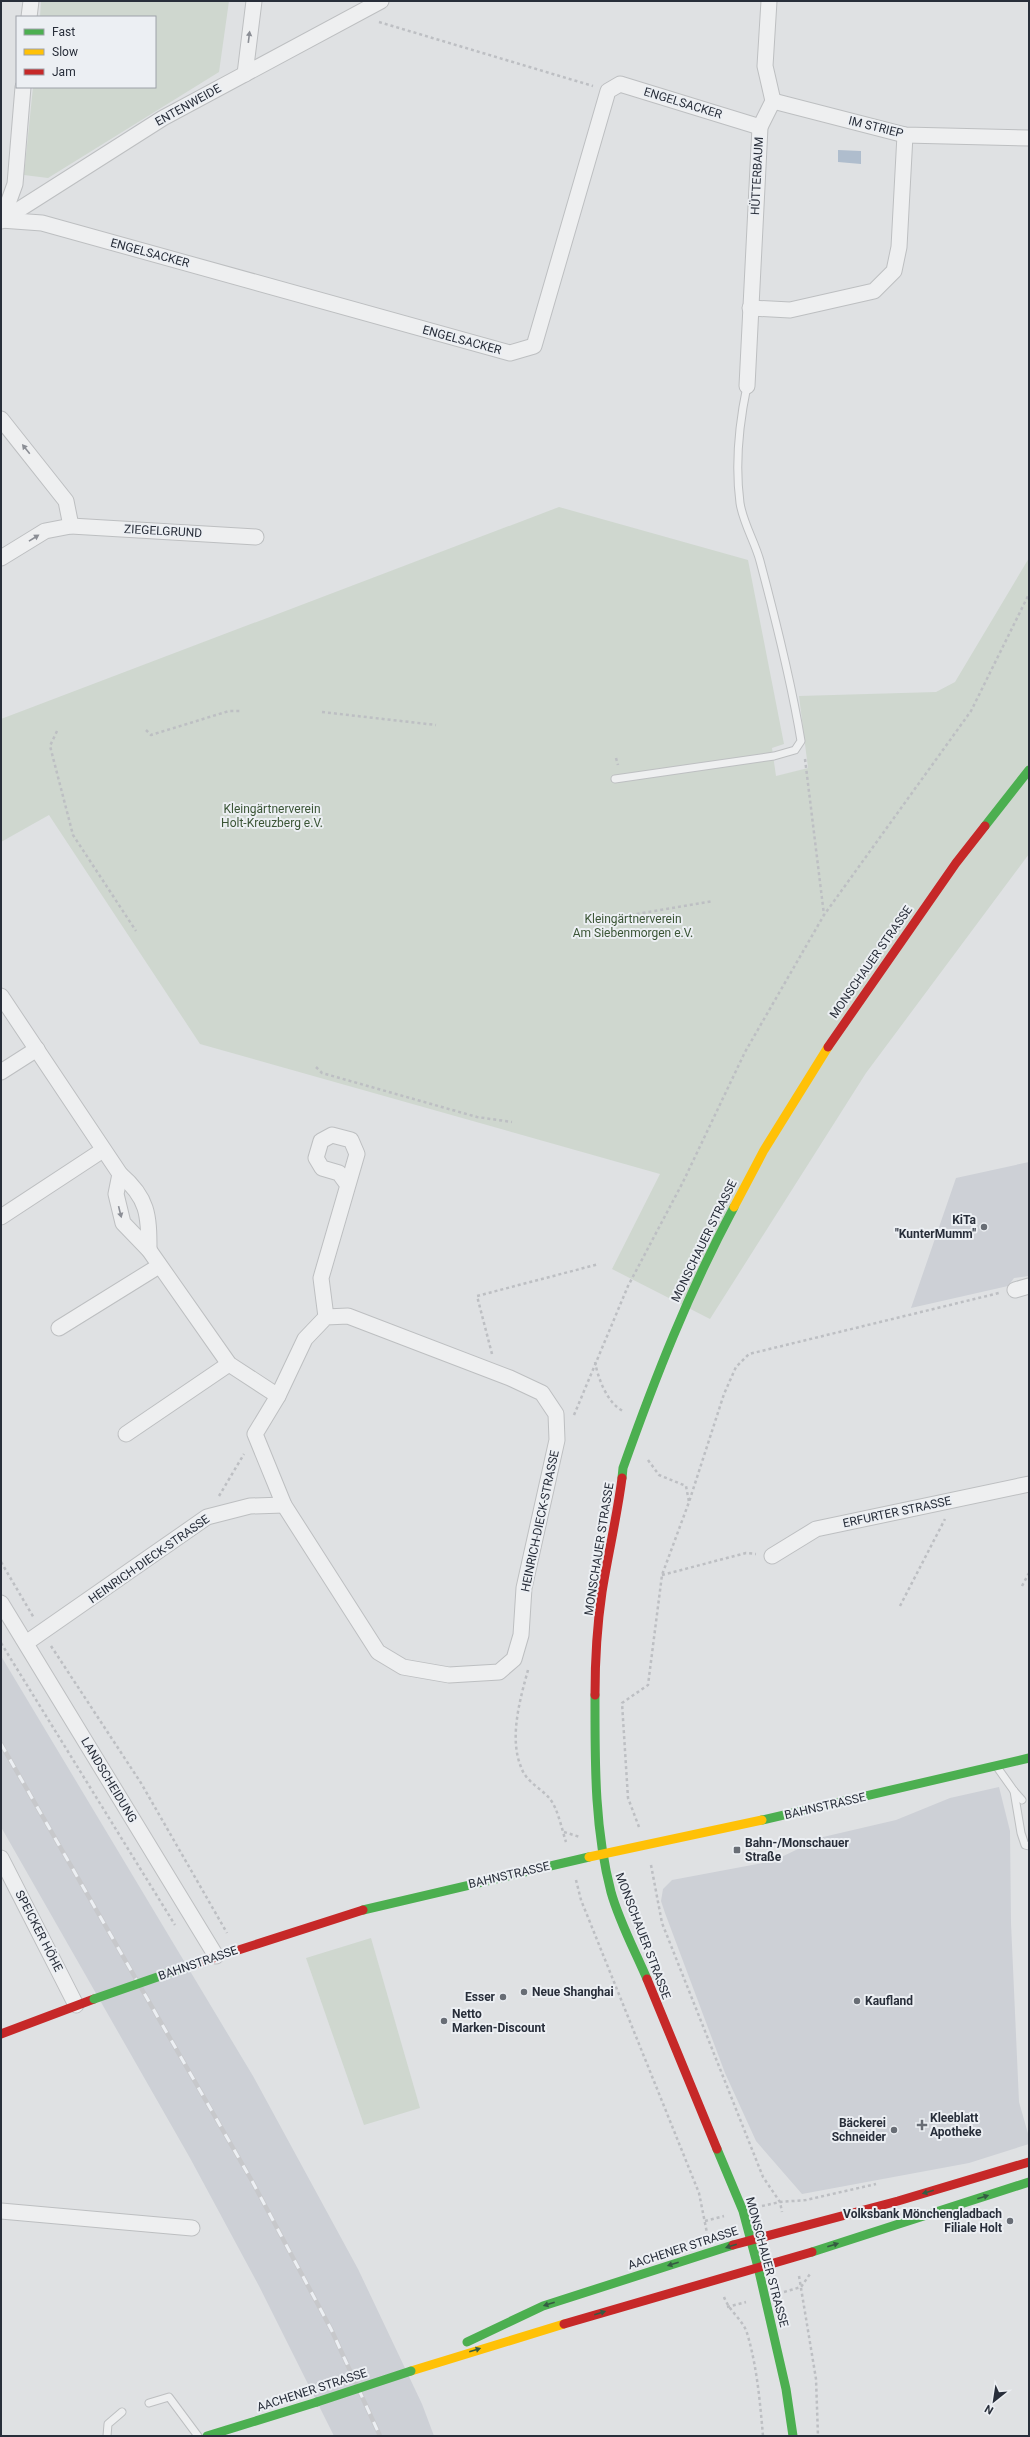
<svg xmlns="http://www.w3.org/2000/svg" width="1030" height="2437" viewBox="0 0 1030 2437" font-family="Roboto,sans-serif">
	<rect width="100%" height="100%" fill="#dfe1e3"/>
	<g fill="#cdd0d6">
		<path d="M1029,1162V1276L1014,1278L1008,1286L911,1308L956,1178Z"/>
		<path d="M1,1656L253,2076L358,2269L422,2404L434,2436H334L259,2286L190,2158L1,1827Z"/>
		<path d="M999,1787L1010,1831L1011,1923L1019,2102L1029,2137V2144L969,2163L802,2194L756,2141L725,2073L665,1913L661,1901L663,1889L672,1880L773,1861L823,1837L896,1820L950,1798Z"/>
	</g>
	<g fill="#cfd7cf">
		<path d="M41,1H229L219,72L48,178L24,175L33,87H155V17H40Z"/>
		<path d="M559,507L748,560L784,744L772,748L776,776L808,768L799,696L936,692L955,682L1029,558V854L866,1073L710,1319L612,1269L660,1174L200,1044L49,815L1,842V719Z"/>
		<path d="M371,1938L420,2108L364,2125L306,1958Z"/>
	</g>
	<path fill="#afbdcd" d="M838,150L861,151V164L838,162Z"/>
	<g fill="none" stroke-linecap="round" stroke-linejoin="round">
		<g stroke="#bdbfc1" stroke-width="9">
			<g id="lane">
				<path d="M615,779L774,756L795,750L801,741C791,680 776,621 760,561C755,542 743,523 740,503C735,465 739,424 747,386"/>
				<path d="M997,1767L1014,1791L1022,1800"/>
				<path d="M1014,1791L1021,1833L1025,1845L1029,1846"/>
				<path d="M149,2403L169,2397L198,2436"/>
				<path d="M107,2436L108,2424L122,2412"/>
			</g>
		</g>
		<g stroke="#bdbfc1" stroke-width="17">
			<g id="street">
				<path d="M29,17L31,1"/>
				<path d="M245,74L254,1"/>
				<path d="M773,101L905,135L1029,138"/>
				<path d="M1,220L42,223L510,353L534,346L608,91L620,84L760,127"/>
				<path d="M2,220L15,184L23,87"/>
				<path d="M1,221L163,118L381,1"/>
				<path d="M750,308L790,310L874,291L894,271L899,247L905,135"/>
				<path d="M747,386L760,127L773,101L765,66L769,1"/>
				<path d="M1,419L66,501L71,526L45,531L1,558"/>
				<path d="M71,526L256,537"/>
				<path d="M1,996L120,1174C148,1198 149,1215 149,1250"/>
				<path d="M1,1072L37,1049"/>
				<path d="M120,1174L116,1194L123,1223L149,1250L229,1364L278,1396"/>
				<path d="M1,1217L103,1150"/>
				<path d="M1015,1290L1029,1286"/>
				<path d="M348,1316L510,1378L542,1393L556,1414L557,1440L524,1588L521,1635L514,1659L499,1672L449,1675L403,1667L378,1652L284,1505L255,1434L278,1396L305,1339L326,1317Z"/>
				<path d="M326,1317L321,1278L357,1154L351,1140L332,1135L321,1141L316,1158L322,1168L339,1173L347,1184"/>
				<path d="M59,1328L159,1266"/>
				<path d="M126,1434L229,1364"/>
				<path d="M772,1556L816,1529L1029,1484"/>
				<path d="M1,1603L216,1956"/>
				<path d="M26,1643L207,1517L250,1506L284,1505"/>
				<path d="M1,1858L76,2005"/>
				<path d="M1,2211L192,2228"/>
			</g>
		</g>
		<g stroke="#bdbfc3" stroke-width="2.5" stroke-dasharray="3 3" stroke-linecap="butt">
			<path d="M379,22L593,86"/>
			<path d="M322,712L436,725"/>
			<path d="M146,730L151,735L229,711H241"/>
			<path d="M57,731L50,746L73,835L136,931"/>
			<path d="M616,758L618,765"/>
			<path d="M805,759L824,915"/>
			<path d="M607,919L713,901"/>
			<path d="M316,1067L322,1073L477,1117L512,1122"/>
			<path d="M492,1354L477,1296L599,1264"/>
			<path d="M595,1362C598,1378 607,1403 623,1411"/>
			<path d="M574,1415L628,1286L683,1182L745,1052L824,915L971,711L1029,594"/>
			<path d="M648,1460L659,1475L686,1486L689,1502"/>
			<path d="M219,1496L244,1454"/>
			<path d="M1,1562L34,1618"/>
			<path d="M662,1575L746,1553L756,1554"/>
			<path d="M1022,1586L1029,1573"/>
			<path d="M900,1606L945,1519"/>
			<path d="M1,1643L175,1925"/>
			<path d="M51,1646L141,1783L227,1933"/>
			<path d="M528,1670C520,1699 509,1738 521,1767C526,1782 541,1788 550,1799C558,1809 562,1830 566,1842"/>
			<path d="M639,1827L628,1798L622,1703L648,1685L662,1575L689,1502L724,1394L736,1367L749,1354L999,1293"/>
			<path d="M564,1832L580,1837"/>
			<path d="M651,1865L662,1923L763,2177L780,2202L782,2212"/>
			<path d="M576,1880L581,1900L699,2193L707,2233"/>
			<path d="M762,2206L780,2202L806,2200L876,2184"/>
			<path d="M705,2221L724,2216"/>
			<path d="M799,2276L816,2379L818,2436"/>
			<path d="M784,2292L801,2287L810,2274"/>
			<path d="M724,2297C729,2311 743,2320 747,2333C757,2366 760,2402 763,2436"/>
			<path d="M727,2307L746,2302"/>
		</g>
		<use href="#lane" stroke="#eeeff0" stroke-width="7"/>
		<use href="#street" stroke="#eeeff0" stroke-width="15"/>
		<g stroke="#4caf50" stroke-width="9">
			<path d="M985,826L1029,770"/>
			<path d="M622,1478L623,1468C655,1378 689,1291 734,1207"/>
			<path d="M595,1695C595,1761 594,1827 611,1892C619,1921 635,1951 647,1979"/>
			<path d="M762,1820L1029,1758"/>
			<path d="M363,1910L589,1857"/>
			<path d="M717,2149L743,2211L758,2267L786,2389L793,2436"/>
			<path d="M812,2252L1029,2182"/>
			<path d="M467,2342L543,2306L733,2245"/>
			<path d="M207,2436L317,2402"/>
		</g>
		<g stroke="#ffc107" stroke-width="9">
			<path d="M734,1207L764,1150L828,1047"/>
			<path d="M589,1857L762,1820"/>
			<path d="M411,2371L564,2324"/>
		</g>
		<g stroke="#c62828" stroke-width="9">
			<path d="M828,1047L956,863L985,826"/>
			<path d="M595,1695C595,1661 597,1626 602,1592C608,1554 617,1517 622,1478"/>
			<path d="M195,1964L363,1910"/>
			<path d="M647,1979L717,2149"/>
			<path d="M1,2034L94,1999"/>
			<path d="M733,2245L898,2201L1029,2162"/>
			<path d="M564,2324L812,2252"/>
		</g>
		<g stroke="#c7c8cb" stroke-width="4.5">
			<path id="rail" d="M1,1744L252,2181L331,2329L380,2436"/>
		</g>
		<use href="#rail" stroke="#eceff3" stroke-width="3" stroke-dasharray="9" stroke-linecap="butt"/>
		<g stroke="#4caf50" stroke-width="9">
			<path d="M94,1999L195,1964"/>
			<path d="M317,2402L411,2371"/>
		</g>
	</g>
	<defs><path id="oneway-solid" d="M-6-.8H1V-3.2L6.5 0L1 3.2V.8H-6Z"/></defs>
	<g fill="#8b8e95">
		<use href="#oneway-solid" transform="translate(249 37) rotate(-83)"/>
		<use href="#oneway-solid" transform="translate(26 449) rotate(-129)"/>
		<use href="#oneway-solid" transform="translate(34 538) rotate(-32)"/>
		<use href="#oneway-solid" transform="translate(120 1212) rotate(76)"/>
	</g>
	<g fill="#355b42">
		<use href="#oneway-solid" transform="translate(928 2192) rotate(164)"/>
		<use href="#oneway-solid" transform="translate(983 2197) rotate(-18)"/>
		<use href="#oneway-solid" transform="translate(833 2245) rotate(-18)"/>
		<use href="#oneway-solid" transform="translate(731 2246) rotate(163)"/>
		<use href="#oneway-solid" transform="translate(673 2264) rotate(162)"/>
		<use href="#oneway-solid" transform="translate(549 2304) rotate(162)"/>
		<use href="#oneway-solid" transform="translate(600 2313) rotate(-17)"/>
		<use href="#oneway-solid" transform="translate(475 2350) rotate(-18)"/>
	</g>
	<g fill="#686d75" stroke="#eceff3" stroke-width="1.5">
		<circle cx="984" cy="1227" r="4"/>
		<rect x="733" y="1846" width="8" height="8" rx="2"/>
		<circle cx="524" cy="1992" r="4"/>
		<circle cx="503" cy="1997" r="4"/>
		<circle cx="857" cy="2001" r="4"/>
		<circle cx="444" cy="2021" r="4"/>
		<path d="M920 2119h4v4h4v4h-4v4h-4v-4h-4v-4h4z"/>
		<circle cx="894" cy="2130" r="4"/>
		<circle cx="1010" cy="2221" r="4"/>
	</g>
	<g text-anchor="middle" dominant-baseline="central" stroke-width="4" stroke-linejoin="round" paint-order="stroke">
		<g font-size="12" fill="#282e3a" stroke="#eceff3">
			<text transform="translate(683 103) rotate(17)">ENGELSACKER</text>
			<text transform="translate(188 105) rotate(-29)">ENTENWEIDE</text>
			<text transform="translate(876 127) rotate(14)">IM STRIEP</text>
			<text transform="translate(757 176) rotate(-87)">HÜTTERBAUM</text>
			<text transform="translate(150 253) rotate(15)">ENGELSACKER</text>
			<text transform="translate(462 340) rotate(15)">ENGELSACKER</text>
			<text transform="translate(163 531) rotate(3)">ZIEGELGRUND</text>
			<text transform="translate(871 962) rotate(-55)">MONSCHAUER STRASSE</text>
			<text transform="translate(704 1241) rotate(-64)">MONSCHAUER STRASSE</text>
			<text transform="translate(897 1512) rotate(-12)">ERFURTER STRASSE</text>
			<text transform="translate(540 1521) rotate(-78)">HEINRICH-DIECK-STRASSE</text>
			<text transform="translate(599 1549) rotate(-81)">MONSCHAUER STRASSE</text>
			<text transform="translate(149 1559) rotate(-35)">HEINRICH-DIECK-STRASSE</text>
			<text transform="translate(109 1780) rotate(59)">LANDSCHEIDUNG</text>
			<text transform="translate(825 1806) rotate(-13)">BAHNSTRASSE</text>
			<text transform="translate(509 1875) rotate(-13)">BAHNSTRASSE</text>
			<text transform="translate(39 1931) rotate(63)">SPEICKER HÖHE</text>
			<text transform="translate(643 1936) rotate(69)">MONSCHAUER STRASSE</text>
			<text transform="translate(198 1963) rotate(-19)">BAHNSTRASSE</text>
			<text transform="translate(683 2248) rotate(-18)">AACHENER STRASSE</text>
			<text transform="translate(767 2262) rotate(75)">MONSCHAUER STRASSE</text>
			<text transform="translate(312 2390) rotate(-18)">AACHENER STRASSE</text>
		</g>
		<g font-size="12" fill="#3b5536" stroke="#eceff3">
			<text x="272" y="809">Kleingärtnerverein<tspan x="272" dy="14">Holt-Kreuzberg e.V.</tspan></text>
			<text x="633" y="919">Kleingärtnerverein<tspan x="633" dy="14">Am Siebenmorgen e.V.</tspan></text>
		</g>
		<g font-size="12" font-weight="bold" fill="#282e3a" stroke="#eceff3" text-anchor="start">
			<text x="976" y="1220" text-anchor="end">KiTa<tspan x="976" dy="14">"KunterMumm"</tspan></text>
			<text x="745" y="1843">Bahn-/Monschauer<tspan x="745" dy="14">Straße</tspan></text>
			<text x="532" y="1992">Neue Shanghai</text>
			<text x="495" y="1997" text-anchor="end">Esser</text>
			<text x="865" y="2001">Kaufland</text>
			<text x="452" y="2014">Netto<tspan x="452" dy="14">Marken-Discount</tspan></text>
			<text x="930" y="2118">Kleeblatt<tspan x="930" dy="14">Apotheke</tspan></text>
			<text x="886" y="2123" text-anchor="end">Bäckerei<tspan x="886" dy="14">Schneider</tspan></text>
			<text x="1002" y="2214" text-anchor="end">Volksbank Mönchengladbach<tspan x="1002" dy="14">Filiale Holt</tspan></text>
		</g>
	</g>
	<rect width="1030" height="2437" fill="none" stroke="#282e3a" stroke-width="4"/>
	<rect x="16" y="16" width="140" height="72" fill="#eceff3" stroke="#9ea2a9"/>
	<rect x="24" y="29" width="20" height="6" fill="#4caf50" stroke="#9ea2a9"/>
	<text x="52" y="36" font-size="12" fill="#282e3a">Fast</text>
	<rect x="24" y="49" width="20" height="6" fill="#ffc107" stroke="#9ea2a9"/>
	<text x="52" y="56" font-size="12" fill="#282e3a">Slow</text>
	<rect x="24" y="69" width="20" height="6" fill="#c62828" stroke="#9ea2a9"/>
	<text x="52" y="76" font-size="12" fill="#282e3a">Jam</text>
	<g transform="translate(994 2401) rotate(210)" stroke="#eceff3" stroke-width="3" paint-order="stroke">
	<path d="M0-3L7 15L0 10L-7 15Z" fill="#282e3a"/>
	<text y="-6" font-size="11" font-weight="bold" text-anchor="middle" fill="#282e3a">N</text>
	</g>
</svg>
